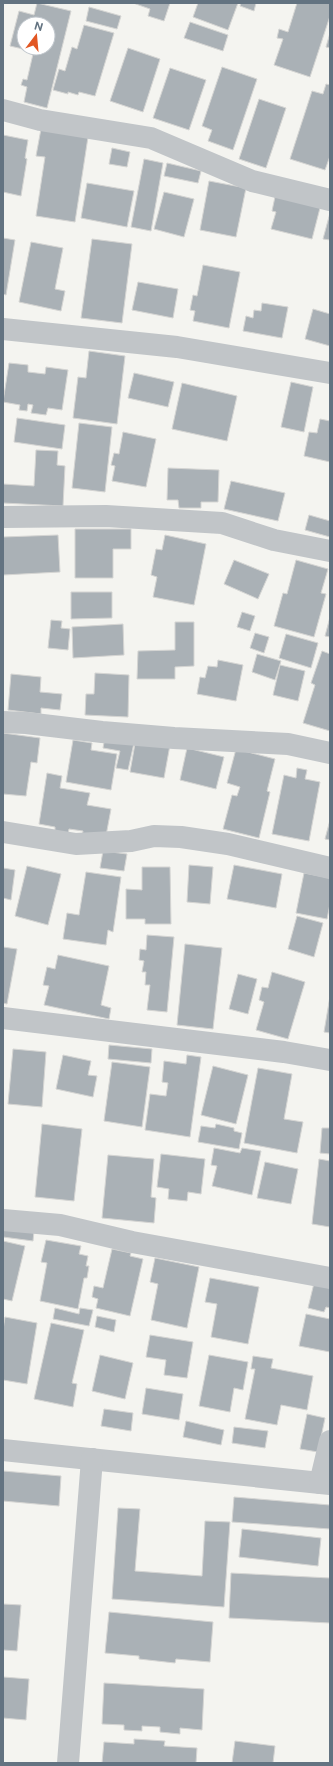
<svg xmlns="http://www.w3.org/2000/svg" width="333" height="1766" viewBox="0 0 333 1766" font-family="'Public Sans',sans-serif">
	<rect width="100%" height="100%" fill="#f4f4f0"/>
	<g fill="#aab1b6" stroke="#d5d5d3">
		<path d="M37,3L71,11L47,108L24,102L27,87L21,85L23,79L27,80L33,54L35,55L37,48H48V24H24L23,49L10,46L19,11L34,15Z"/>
		<path d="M133,3H170L164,21L148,16L150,9Z"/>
		<path d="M198,3H238L228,30L193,17Z"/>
		<path d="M241,3H256L254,11L240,6Z"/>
		<path d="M297,3H330V16L310,77L274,65L283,39L277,38L279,29L288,32Z"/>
		<path d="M89,7L121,16L117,29L86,21Z"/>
		<path d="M190,22L228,35L223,51L184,38Z"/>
		<path d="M84,25L114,33L95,96L79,92L78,95L68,92V94L53,90L59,69L65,71L72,47L77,49Z"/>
		<path d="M330,33V48L326,47Z"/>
		<path d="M128,48L160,59L143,112L110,101Z"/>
		<path d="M222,67L257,79L233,150L208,141L212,130L202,126Z"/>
		<path d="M170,68L206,80L189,130L153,118Z"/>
		<path d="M326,84L330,85V156L325,170L290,159L312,91L323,94Z"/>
		<path d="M259,99L286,108L266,168L239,159Z"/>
		<path d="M41,129L88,137L75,222L36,216L45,157L36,156Z"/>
		<path d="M3,135L28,140L25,158L27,159L21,196L3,192Z"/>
		<path d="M112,148L130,152L127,167L109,164Z"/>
		<path d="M144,159L163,163L151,231L131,227Z"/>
		<path d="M167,163L201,171L198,183L164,176Z"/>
		<path d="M209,181L246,188L236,237L200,230Z"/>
		<path d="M87,183L134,191L127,227L81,218Z"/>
		<path d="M164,192L194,199L184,237L154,229Z"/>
		<path d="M276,192L321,204L312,239L271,229L276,212L272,211Z"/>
		<path d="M330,213V240L323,239Z"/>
		<path d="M3,238L15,240L6,295L3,294Z"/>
		<path d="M92,239L132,244L122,323L81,318Z"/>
		<path d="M31,242L63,248L55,289L65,291L61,311L19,302Z"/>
		<path d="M203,265L240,272L229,328L193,321L195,311L190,310L193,295L197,296Z"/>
		<path d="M138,282L178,289L173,318L132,310Z"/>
		<path d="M262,303L288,307L282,338L243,331L246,316L253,318L254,310L261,311Z"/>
		<path d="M313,309L330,314V346L305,339Z"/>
		<path d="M89,351L125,356L117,424L73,418L78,377L86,378Z"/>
		<path d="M9,363L28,365V372L45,374L46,367L68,370L62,410L48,408L46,415L31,413L33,405L28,404L27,411L19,410L20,405L3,402Z"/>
		<path d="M134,373L174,382L168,407L128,398Z"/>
		<path d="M291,382L313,387L304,432L281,427Z"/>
		<path d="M182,383L237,396L227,441L172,429Z"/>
		<path d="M17,418L65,425L62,449L14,442Z"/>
		<path d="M320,419L330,421V462L304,456L309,432L317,433Z"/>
		<path d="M79,423L112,427L105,492L72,488Z"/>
		<path d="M123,432L156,439L146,487L112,481L115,466L111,465L114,453L119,454Z"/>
		<path d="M36,450L58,451L57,465L65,466L63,506L3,503V484L34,486Z"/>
		<path d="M168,468L219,470L218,502H201V508H179L178,500H167Z"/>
		<path d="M231,481L285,493L278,521L224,509Z"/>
		<path d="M309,515L330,521V537L305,530Z"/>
		<path d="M75,529H131V549H113V578H75Z"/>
		<path d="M58,535L60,572L3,575V537Z"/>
		<path d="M165,535L206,544L194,605L153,597L157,577L151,575L156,549L162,550Z"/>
		<path d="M234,560L269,574L258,599L224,584Z"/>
		<path d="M296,560L328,569L321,593L326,594L314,637L274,626L283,593L287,594Z"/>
		<path d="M71,592H112V618L71,619Z"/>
		<path d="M242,612L255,616L250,631L237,627Z"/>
		<path d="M330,617V637L325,636Z"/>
		<path d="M51,620L62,621L61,628L70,629L68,650L48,648Z"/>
		<path d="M175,622H194V666L175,667V679H137L138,651L175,650Z"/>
		<path d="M123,624L124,655L73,658L72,627Z"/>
		<path d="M255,633L269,637L264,653L250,648Z"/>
		<path d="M286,634L318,643L311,668L279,658Z"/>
		<path d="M322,651L330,654V731L303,723L315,685L311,683Z"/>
		<path d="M257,654L281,661L275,680L252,672Z"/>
		<path d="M218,660L243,665L236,701L197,694L200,677L205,678L208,666L217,667Z"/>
		<path d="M280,665L305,671L298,701L273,695Z"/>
		<path d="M95,673L129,675L128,717L85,715L86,694H94Z"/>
		<path d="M11,674L41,677L40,692L62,694L60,710L41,708V714L8,710Z"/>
		<path d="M3,733L40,738L37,763L31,762L26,796L3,794Z"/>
		<path d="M105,737L134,743L128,770L116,768L120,751L103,748Z"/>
		<path d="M136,738L170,745L164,778L130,772Z"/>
		<path d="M73,740L92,743L91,750L117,754L111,790L66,782Z"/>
		<path d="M187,748L224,757L216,789L180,780Z"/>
		<path d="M236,749L275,759L267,791L270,792L259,838L223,829L232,795L237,796L240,787L227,783Z"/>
		<path d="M297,768L307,770L305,779L320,782L309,841L272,834L284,775L296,778Z"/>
		<path d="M47,773L62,776L60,788L90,793L87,805L111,809L105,841L82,837L83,831L69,829L68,834L55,831V827L39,824Z"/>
		<path d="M330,820V840L325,839Z"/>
		<path d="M103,851L127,854L124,871L100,868Z"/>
		<path d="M189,865L213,867L210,904L187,902Z"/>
		<path d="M234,865L282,874L276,908L227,899Z"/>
		<path d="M27,866L61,874L48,925L15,916Z"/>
		<path d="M142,867H170L171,924H145V919H126V889L142,890Z"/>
		<path d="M3,868L15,870L11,900L3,898Z"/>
		<path d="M86,872L121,877L113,932L108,930L106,945L63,939L67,913L79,915Z"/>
		<path d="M304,873L330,878V904L327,919L296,913Z"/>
		<path d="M297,916L323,923L314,957L288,949Z"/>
		<path d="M147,935L174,937L167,1012L147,1010L150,985H145L146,972H142L144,961L139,960L140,949L146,950Z"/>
		<path d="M185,944L222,948L213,1029L177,1025Z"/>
		<path d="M3,947L17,949L7,1004L3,1003Z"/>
		<path d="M58,955L109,966L101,1005L111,1008L109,1019L44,1005L49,986L43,985L47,967L55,969Z"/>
		<path d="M272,972L305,982L288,1039L256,1030L264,1002L259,1000L262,987L268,988Z"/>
		<path d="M238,974L257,979L248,1014L229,1009Z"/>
		<path d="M330,996V1033L324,1032Z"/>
		<path d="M109,1045L152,1049L151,1063L108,1059Z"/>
		<path d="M13,1049L46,1052L42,1107L8,1104Z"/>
		<path d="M63,1055L91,1061L88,1075L97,1076L93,1097L56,1089Z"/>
		<path d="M187,1055L201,1057L190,1137L145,1130L150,1094L166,1096L168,1083L162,1082L164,1061L186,1064Z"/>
		<path d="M112,1062L150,1067L142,1127L104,1121Z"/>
		<path d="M213,1066L248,1075L236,1124L201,1115Z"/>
		<path d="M258,1068L292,1074L284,1119L303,1122L297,1153L244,1143Z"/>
		<path d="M42,1124L82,1129L74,1201L35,1197Z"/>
		<path d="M216,1124L234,1128V1131L242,1133L239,1149L198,1142L201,1126L215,1128Z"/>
		<path d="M322,1128H330V1154L320,1153Z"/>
		<path d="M214,1148L240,1153L242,1148L261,1151L252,1195L212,1186L217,1166L211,1165Z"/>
		<path d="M161,1154L205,1159L201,1194L188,1192L187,1201L168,1199L169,1189L157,1187Z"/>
		<path d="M108,1155L154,1159L151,1197L156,1198L154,1223L102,1218Z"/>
		<path d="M319,1159L330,1161V1227L312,1224Z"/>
		<path d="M265,1162L298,1169L291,1204L257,1198Z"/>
		<path d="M3,1226L34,1231L33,1241L3,1237Z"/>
		<path d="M46,1240L81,1246L79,1254L88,1256L86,1266H89L87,1278H84L78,1309L40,1301L47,1263L41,1262Z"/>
		<path d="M3,1241L25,1246L12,1301L3,1299Z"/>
		<path d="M112,1249L131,1253L130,1256L143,1259L130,1316L96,1308L98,1299L92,1297L94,1286L103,1288Z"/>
		<path d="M155,1258L199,1267L187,1328L151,1320L158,1284L150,1282Z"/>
		<path d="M210,1278L259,1287L248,1344L211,1337L217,1304L205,1302Z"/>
		<path d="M315,1279L330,1283V1308L326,1307L324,1312L308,1308Z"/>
		<path d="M55,1308L79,1314L80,1308L93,1310L89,1326L53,1319Z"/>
		<path d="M306,1314L330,1319V1352L299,1346Z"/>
		<path d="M97,1316L116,1320L114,1332L95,1327Z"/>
		<path d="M5,1317L37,1323L27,1384L3,1380V1330Z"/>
		<path d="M51,1323L84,1330L72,1383L77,1384L73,1407L34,1399Z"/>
		<path d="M150,1335L193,1342L187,1378L164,1375L166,1360L146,1357Z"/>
		<path d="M100,1355L133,1363L125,1399L92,1391Z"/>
		<path d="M209,1355L248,1362L243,1390L234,1388L230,1412L199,1406Z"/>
		<path d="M253,1356L273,1359L271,1368L313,1376L307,1410L281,1405L277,1425L245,1419L255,1369H251Z"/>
		<path d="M146,1388L183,1394L179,1420L142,1414Z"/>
		<path d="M104,1409L133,1413L131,1431L101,1426Z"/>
		<path d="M307,1414L325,1418L318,1452L300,1449Z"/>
		<path d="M186,1421L224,1430L221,1445L183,1437Z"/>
		<path d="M234,1427L268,1431L265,1448L232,1443Z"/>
		<path d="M3,1471L61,1476L59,1506L3,1501Z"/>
		<path d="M234,1497L330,1505V1529L232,1522Z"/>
		<path d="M118,1508L140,1509L135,1571L202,1576L205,1521L230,1522L224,1607L112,1599Z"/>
		<path d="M242,1529L321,1538L318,1566L239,1557Z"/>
		<path d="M231,1573L330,1578V1623L229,1618Z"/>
		<path d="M3,1604L21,1605L17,1651L3,1650Z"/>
		<path d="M109,1612L213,1622L210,1662L176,1659L175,1663L139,1659V1656L105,1653Z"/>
		<path d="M3,1677L29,1679L26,1720L3,1718Z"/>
		<path d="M104,1683L204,1689L202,1730L180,1728V1734L160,1732V1727L142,1726V1731L124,1730V1725L102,1724Z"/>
		<path d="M134,1739L165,1741L164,1746L197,1748L196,1763H102L104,1742L134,1744Z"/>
		<path d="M235,1741L275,1746L273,1763H232Z"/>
	</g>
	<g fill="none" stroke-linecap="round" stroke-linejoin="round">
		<g stroke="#c1c5c8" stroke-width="22">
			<path d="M3,110L40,120L151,138L252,181L330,200"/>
			<path d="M3,329L177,347L330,373"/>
			<path d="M3,517L106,516L222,523L274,540L330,551"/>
			<path d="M3,722L26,723L102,732L174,738L288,744L330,753"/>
			<path d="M3,832L76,844L131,841L154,836L181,837L228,844L330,868"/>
			<path d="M3,1018L284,1052L330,1060"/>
			<path d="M3,1220L60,1225L132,1242L330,1278"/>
			<path d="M3,1450L330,1484"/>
			<path d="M320,1483L330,1441"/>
			<path d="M68,1763L92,1459"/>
		</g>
	</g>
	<rect width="333" height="1766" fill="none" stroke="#637381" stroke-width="8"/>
	<g transform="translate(36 36) rotate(16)"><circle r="19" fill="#ffffff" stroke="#c1c7cd"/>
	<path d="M0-3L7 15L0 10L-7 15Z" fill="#e25622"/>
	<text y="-6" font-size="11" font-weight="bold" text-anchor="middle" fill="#637381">N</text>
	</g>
</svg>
